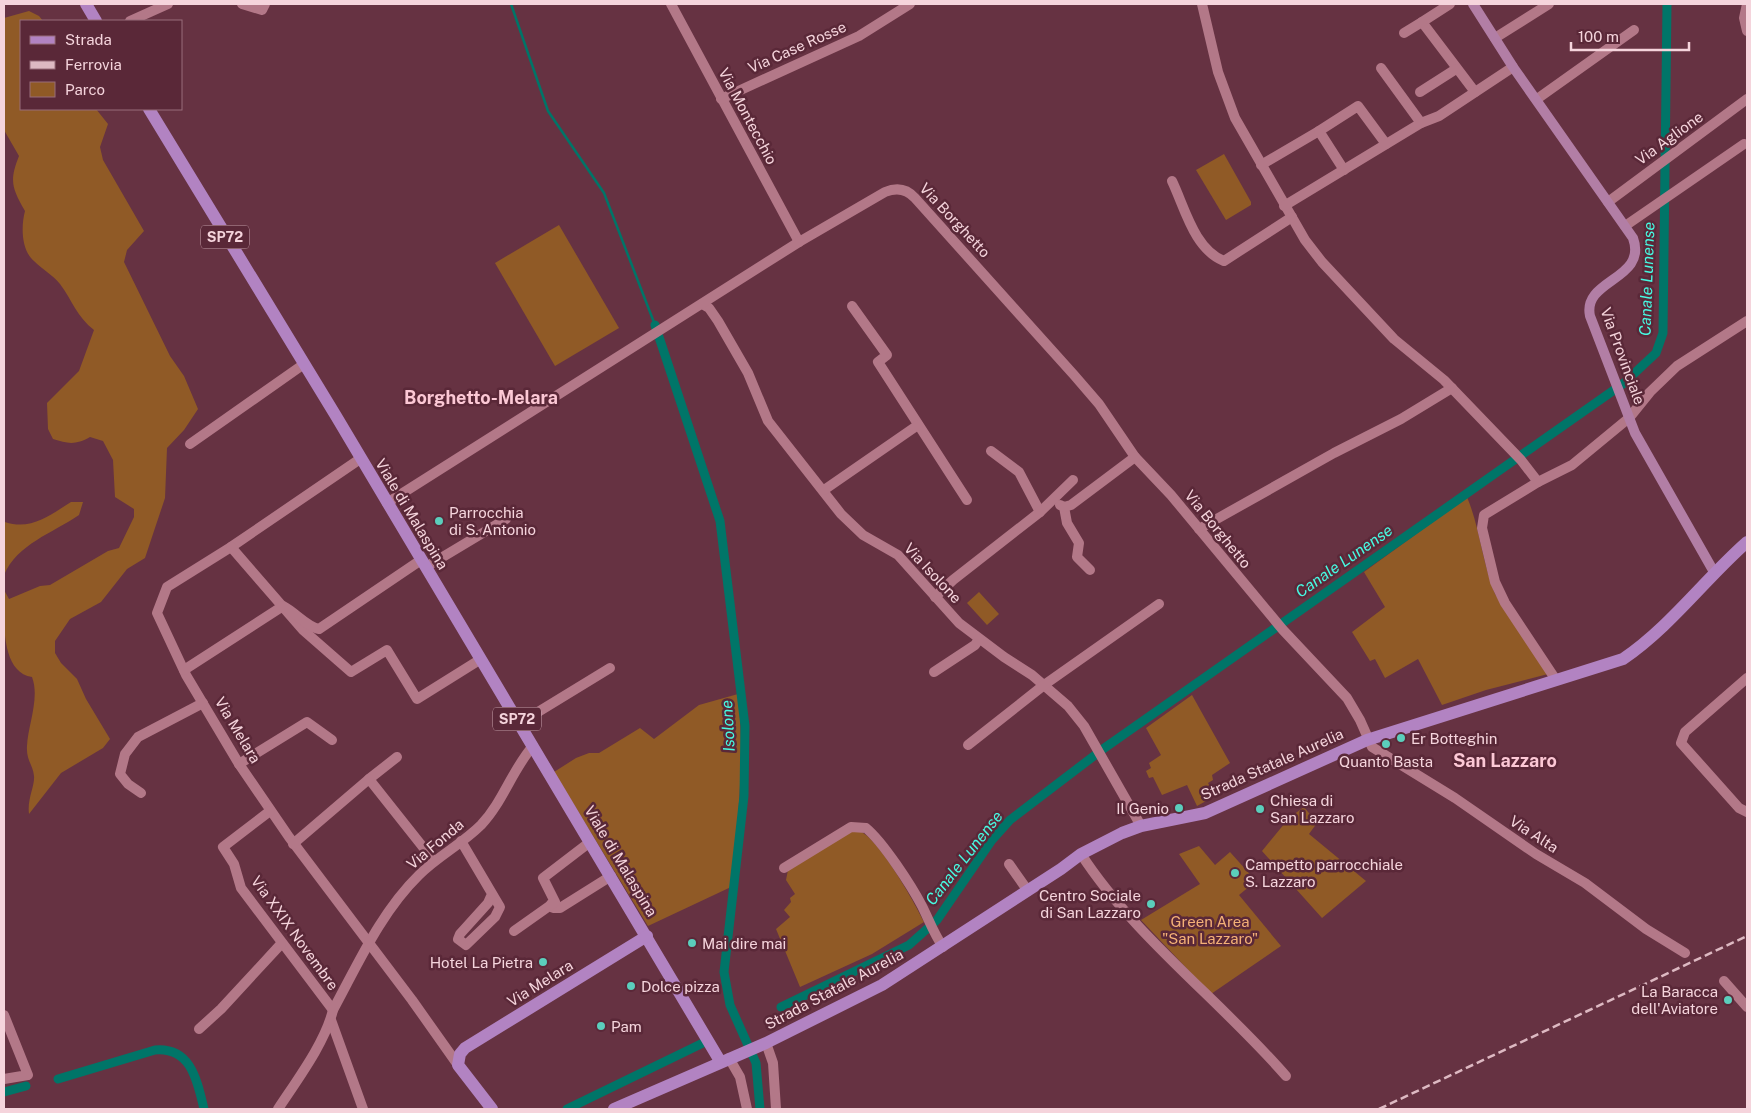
<svg xmlns="http://www.w3.org/2000/svg" width="1751" height="1113" viewBox="0 0 1751 1113" font-family="'Public Sans',sans-serif">
	<rect width="100%" height="100%" fill="#663242"/>
	<g fill="#905a26">
		<path d="M29,11L39,16L43,21H21V109H96L108,124L100,147L103,160L144,231L127,250L124,262L170,356L184,376L198,409L184,430L167,448L165,498L145,558L127,569L101,602L70,619L55,641V653L61,663L77,679L86,699L110,739L103,748L61,773L29,814C27,799 35,786 34,776C33,765 26,760 27,746C28,725 40,698 32,677C0,672 4,619 4,590L9,599L40,586L50,585L108,551L119,548L134,517V509L115,497L113,460L103,441L90,437C76,445 68,444 53,439L48,429L47,403L79,371L94,330C77,317 72,300 60,284C53,275 42,269 34,261C21,250 21,226 25,211C12,188 9,181 19,156L4,130V18Z"/>
		<path d="M1224,154L1251,202V205L1226,220L1196,170Z"/>
		<path d="M559,225L619,328L555,366L495,263Z"/>
		<path d="M1467,497C1480,528 1482,562 1495,594L1548,674L1486,690L1442,705L1418,659L1385,678L1375,659L1370,661L1352,632L1385,607L1364,572Z"/>
		<path d="M71,502H83L79,515C53,533 17,544 4,575V518L5,522C31,531 50,515 71,502Z"/>
		<path d="M979,592L999,614L987,625L967,603Z"/>
		<path d="M738,694C745,758 738,823 731,887L648,926L554,772L576,758L589,753H599L640,728L654,739L699,705Z"/>
		<path d="M1192,695L1230,763L1212,775L1213,780L1208,783L1215,796L1197,806L1187,785L1162,795L1153,777L1149,778L1146,771L1151,768L1149,763L1161,755L1146,728Z"/>
		<path d="M1304,807L1317,823L1309,834L1366,881L1322,918L1262,851L1289,818Z"/>
		<path d="M859,831C878,837 915,903 924,922L872,954L800,987L776,929L790,917L784,910L791,902L790,898L795,894L786,880L788,870L848,832Z"/>
		<path d="M1199,846L1215,865L1230,852L1256,881L1239,895L1281,946L1211,994L1141,920L1200,884L1179,854Z"/>
	</g>
	<g fill="none" stroke-linecap="round" stroke-linejoin="round">
		<path stroke="#007568" stroke-width="2.5" d="M511,4L548,111L604,193L655,325"/>
		<g stroke="#007568" stroke-width="9">
			<path d="M655,325L720,521L745,726L744,796L724,972L730,1005L756,1063L760,1109"/>
			<path d="M781,1007L909,945L937,920L992,840L1010,820L1103,749L1624,383L1656,353L1663,333L1667,4"/>
			<path d="M58,1079L155,1050C191,1047 197,1080 204,1109"/>
			<path d="M4,1092L26,1086"/>
			<path d="M567,1109L705,1042"/>
		</g>
		<g stroke="#b37888" stroke-width="10">
			<path d="M242,4L262,10L265,4"/>
			<path d="M671,4L799,242"/>
			<path d="M1202,4L1218,72L1235,118L1305,240L1322,262L1394,339L1444,380L1521,460L1538,482"/>
			<path d="M1450,4L1422,22L1475,92"/>
			<path d="M1747,4L1744,18L1747,31"/>
			<path d="M130,21L168,4"/>
			<path d="M1404,33L1422,22"/>
			<path d="M1495,38L1549,4"/>
			<path d="M1381,68L1421,123"/>
			<path d="M1420,92L1456,69"/>
			<path d="M721,99L859,36L910,4"/>
			<path d="M1537,99L1634,30"/>
			<path d="M1261,165L1319,131"/>
			<path d="M1344,170L1319,131L1358,106L1386,144"/>
			<path d="M1172,181C1185,208 1194,249 1224,261L1292,217"/>
			<path d="M1608,202L1747,99"/>
			<path d="M1284,206L1421,123L1439,116L1513,67"/>
			<path d="M1625,226L1744,144"/>
			<path d="M702,304L709,308L718,321L748,373L768,421L841,514L863,535L898,555L959,623L1004,657L1032,675L1068,706L1084,726L1141,826"/>
			<path d="M852,306L887,355L878,362L967,500"/>
			<path d="M190,444L304,364"/>
			<path d="M991,451L1019,472L1040,512"/>
			<path d="M360,459L231,547L167,587L157,613L186,675L239,764L289,837L412,1000L458,1065"/>
			<path d="M824,490L918,425"/>
			<path d="M387,503L799,242L885,192C897,187 907,189 915,198L1074,375L1099,404L1135,457L1171,495L1283,630L1347,698L1360,720L1372,747L1455,798L1536,854L1585,883L1646,929L1685,953"/>
			<path d="M1060,505L1064,507L1067,523L1079,543L1077,557L1090,570"/>
			<path d="M1064,507L1071,505L1135,457"/>
			<path d="M1199,529L1334,453L1401,419L1452,388"/>
			<path d="M231,547L303,630L351,672L387,650L417,699L481,659"/>
			<path d="M426,567L506,519"/>
			<path d="M935,597L953,580L1040,512L1073,480"/>
			<path d="M184,670L283,606C295,612 307,627 319,629L421,560"/>
			<path d="M934,672L975,645L979,639"/>
			<path d="M1747,678L1685,732L1681,743L1739,808L1747,812"/>
			<path d="M1556,680L1505,603L1495,582L1482,528L1484,515L1538,482L1572,465L1629,418L1650,392L1677,366L1747,321"/>
			<path d="M520,723L610,668"/>
			<path d="M968,745L1044,685L1159,604"/>
			<path d="M239,764L307,722L332,740"/>
			<path d="M369,779L397,757"/>
			<path d="M141,793L128,784L120,774L125,754L138,737L203,703"/>
			<path d="M270,811L223,847L234,864L241,888L333,1010"/>
			<path d="M461,841L500,907L495,917L466,945L458,939L460,934L488,903L492,894"/>
			<path d="M293,844L369,779L434,861"/>
			<path d="M1081,854C1134,936 1222,1002 1286,1076"/>
			<path d="M1009,864L1028,891"/>
			<path d="M784,868L851,827L866,828C883,842 911,885 922,906C929,920 934,934 943,947"/>
			<path d="M551,904L553,908H560L611,876"/>
			<path d="M514,931L555,902L543,878L590,842"/>
			<path d="M1724,981L1747,1007"/>
			<path d="M4,1015L28,1075L4,1079"/>
			<path d="M331,1020L363,1109"/>
			<path d="M199,1029L221,1009L281,944"/>
			<path d="M766,1043L773,1063L776,1109"/>
			<path d="M729,1058L740,1077L747,1109"/>
			<path d="M278,1109C297,1080 325,1043 333,1010C358,964 381,912 419,875C438,856 462,844 481,825C503,802 512,770 533,746"/>
		</g>
		<path stroke="#b27ea5" stroke-width="10" d="M1473,4L1513,67L1633,238C1648,280 1582,279 1590,316L1635,433L1714,572"/>
		<g stroke="#b283c2" stroke-width="12">
			<path d="M86,4L96,21"/>
			<path d="M149,109L336,416L720,1061"/>
			<path d="M492,1109L458,1065L460,1054L465,1048L647,936"/>
			<path d="M614,1109L766,1043L882,985L1061,869L1081,854L1122,833L1141,826L1205,813L1367,740L1623,659C1670,627 1704,580 1747,542"/>
		</g>
		<path stroke="#ddb9c2" stroke-width="2.5" stroke-dasharray="8 4" stroke-linecap="butt" d="M1379,1109L1747,936"/>
	</g>
	<g fill="#5bcebc" stroke="#5a2838" stroke-width="2">
		<circle cx="439" cy="521" r="5"/>
		<circle cx="1401" cy="738" r="5"/>
		<circle cx="1386" cy="744" r="5"/>
		<circle cx="1179" cy="808" r="5"/>
		<circle cx="1260" cy="809" r="5"/>
		<circle cx="1235" cy="873" r="5"/>
		<circle cx="1151" cy="904" r="5"/>
		<circle cx="692" cy="943" r="5"/>
		<circle cx="543" cy="962" r="5"/>
		<circle cx="631" cy="986" r="5"/>
		<circle cx="1728" cy="1000" r="5"/>
		<circle cx="601" cy="1026" r="5"/>
	</g>
	<g text-anchor="middle" dominant-baseline="central" stroke-width="5" stroke-linejoin="round" paint-order="stroke">
		<g fill="#5a2838" stroke="#c6a0ab" stroke-width="1">
			<rect x="201" y="225.5" width="48" height="23" rx="4"/>
			<rect x="493" y="707.5" width="48" height="23" rx="4"/>
		</g>
		<g font-size="14" font-weight="bold" fill="#f5d4dc">
			<text x="225" y="237">SP72</text>
			<text x="517" y="719">SP72</text>
		</g>
		<g font-size="15" fill="#f5d4dc" stroke="#5a2838">
			<text transform="translate(797 47) rotate(-24)">Via Case Rosse</text>
			<text transform="translate(748 116) rotate(62)">Via Montecchio</text>
			<text transform="translate(1669 138) rotate(-36)">Via Aglione</text>
			<text transform="translate(955 220) rotate(47)">Via Borghetto</text>
			<text transform="translate(1623 356) rotate(70)">Via Provinciale</text>
			<text transform="translate(412 514) rotate(59)">Viale di Malaspina</text>
			<text transform="translate(1218 529) rotate(51)">Via Borghetto</text>
			<text transform="translate(933 573) rotate(47)">Via Isolone</text>
			<text transform="translate(238 730) rotate(59)">Via Melara</text>
			<text transform="translate(1272 764) rotate(-24)">Strada Statale Aurelia</text>
			<text transform="translate(1534 834) rotate(33)">Via Alta</text>
			<text transform="translate(435 844) rotate(-40)">Via Fonda</text>
			<text transform="translate(621 861) rotate(59)">Viale di Malaspina</text>
			<text transform="translate(295 933) rotate(54)">Via XXIX Novembre</text>
			<text transform="translate(540 983) rotate(-32)">Via Melara</text>
			<text transform="translate(834 989) rotate(-28)">Strada Statale Aurelia</text>
		</g>
		<g font-size="15" fill="#f5d4dc" stroke="#5a2838" text-anchor="start">
			<text x="449" y="512">Parrocchia<tspan x="449" dy="17">di S. Antonio</tspan></text>
			<text x="1411" y="738">Er Botteghin</text>
			<text x="1386" y="761" text-anchor="middle">Quanto Basta</text>
			<text x="1270" y="800">Chiesa di<tspan x="1270" dy="17">San Lazzaro</tspan></text>
			<text x="1169" y="808" text-anchor="end">Il Genio</text>
			<text x="1245" y="864">Campetto parrocchiale<tspan x="1245" dy="17">S. Lazzaro</tspan></text>
			<text x="1141" y="895" text-anchor="end">Centro Sociale<tspan x="1141" dy="17">di San Lazzaro</tspan></text>
			<text x="702" y="943">Mai dire mai</text>
			<text x="533" y="962" text-anchor="end">Hotel La Pietra</text>
			<text x="641" y="986">Dolce pizza</text>
			<text x="1718" y="991" text-anchor="end">La Baracca<tspan x="1718" dy="17">dell'Aviatore</tspan></text>
			<text x="611" y="1026">Pam</text>
		</g>
		<g font-size="15" fill="#f4b177" stroke="#5a2838">
			<text x="1210" y="921">Green Area<tspan x="1210" dy="17">"San Lazzaro"</tspan></text>
		</g>
		<g font-size="16" font-style="italic" fill="#47f9e1" stroke="#5a2838">
			<text transform="translate(1647 279) rotate(-88)">Canale Lunense</text>
			<text transform="translate(1344 561) rotate(-35)">Canale Lunense</text>
			<text transform="translate(728 726) rotate(-93)">Isolone</text>
			<text transform="translate(964 858) rotate(-52)">Canale Lunense</text>
		</g>
		<g font-size="18" font-weight="bold" fill="#fcc8d5" stroke="#5a2838">
			<text x="481" y="397">Borghetto-Melara</text>
			<text x="1505" y="760">San Lazzaro</text>
		</g>
	</g>
	<rect width="1751" height="1113" fill="none" stroke="#f5d4dc" stroke-width="10"/>
	<rect x="20" y="20" width="162" height="90" fill="#5a2838" stroke="#986d7a"/>
	<rect x="30" y="36" width="25" height="8" fill="#b283c2" stroke="#986d7a"/>
	<text x="65" y="45" font-size="15" fill="#f5d4dc">Strada</text>
	<rect x="30" y="61" width="25" height="8" fill="#ddb9c2" stroke="#986d7a"/>
	<text x="65" y="70" font-size="15" fill="#f5d4dc">Ferrovia</text>
	<rect x="30" y="82" width="25" height="15" fill="#905a26" stroke="#986d7a"/>
	<text x="65" y="95" font-size="15" fill="#f5d4dc">Parco</text>
	<path d="M1571 42v8h118v-8" fill="none" stroke="#f5d4dc" stroke-width="2.5"/>
	<text x="1578" y="42" font-size="15" fill="#f5d4dc" stroke="#5a2838" stroke-width="4" paint-order="stroke">100 m</text>
</svg>
